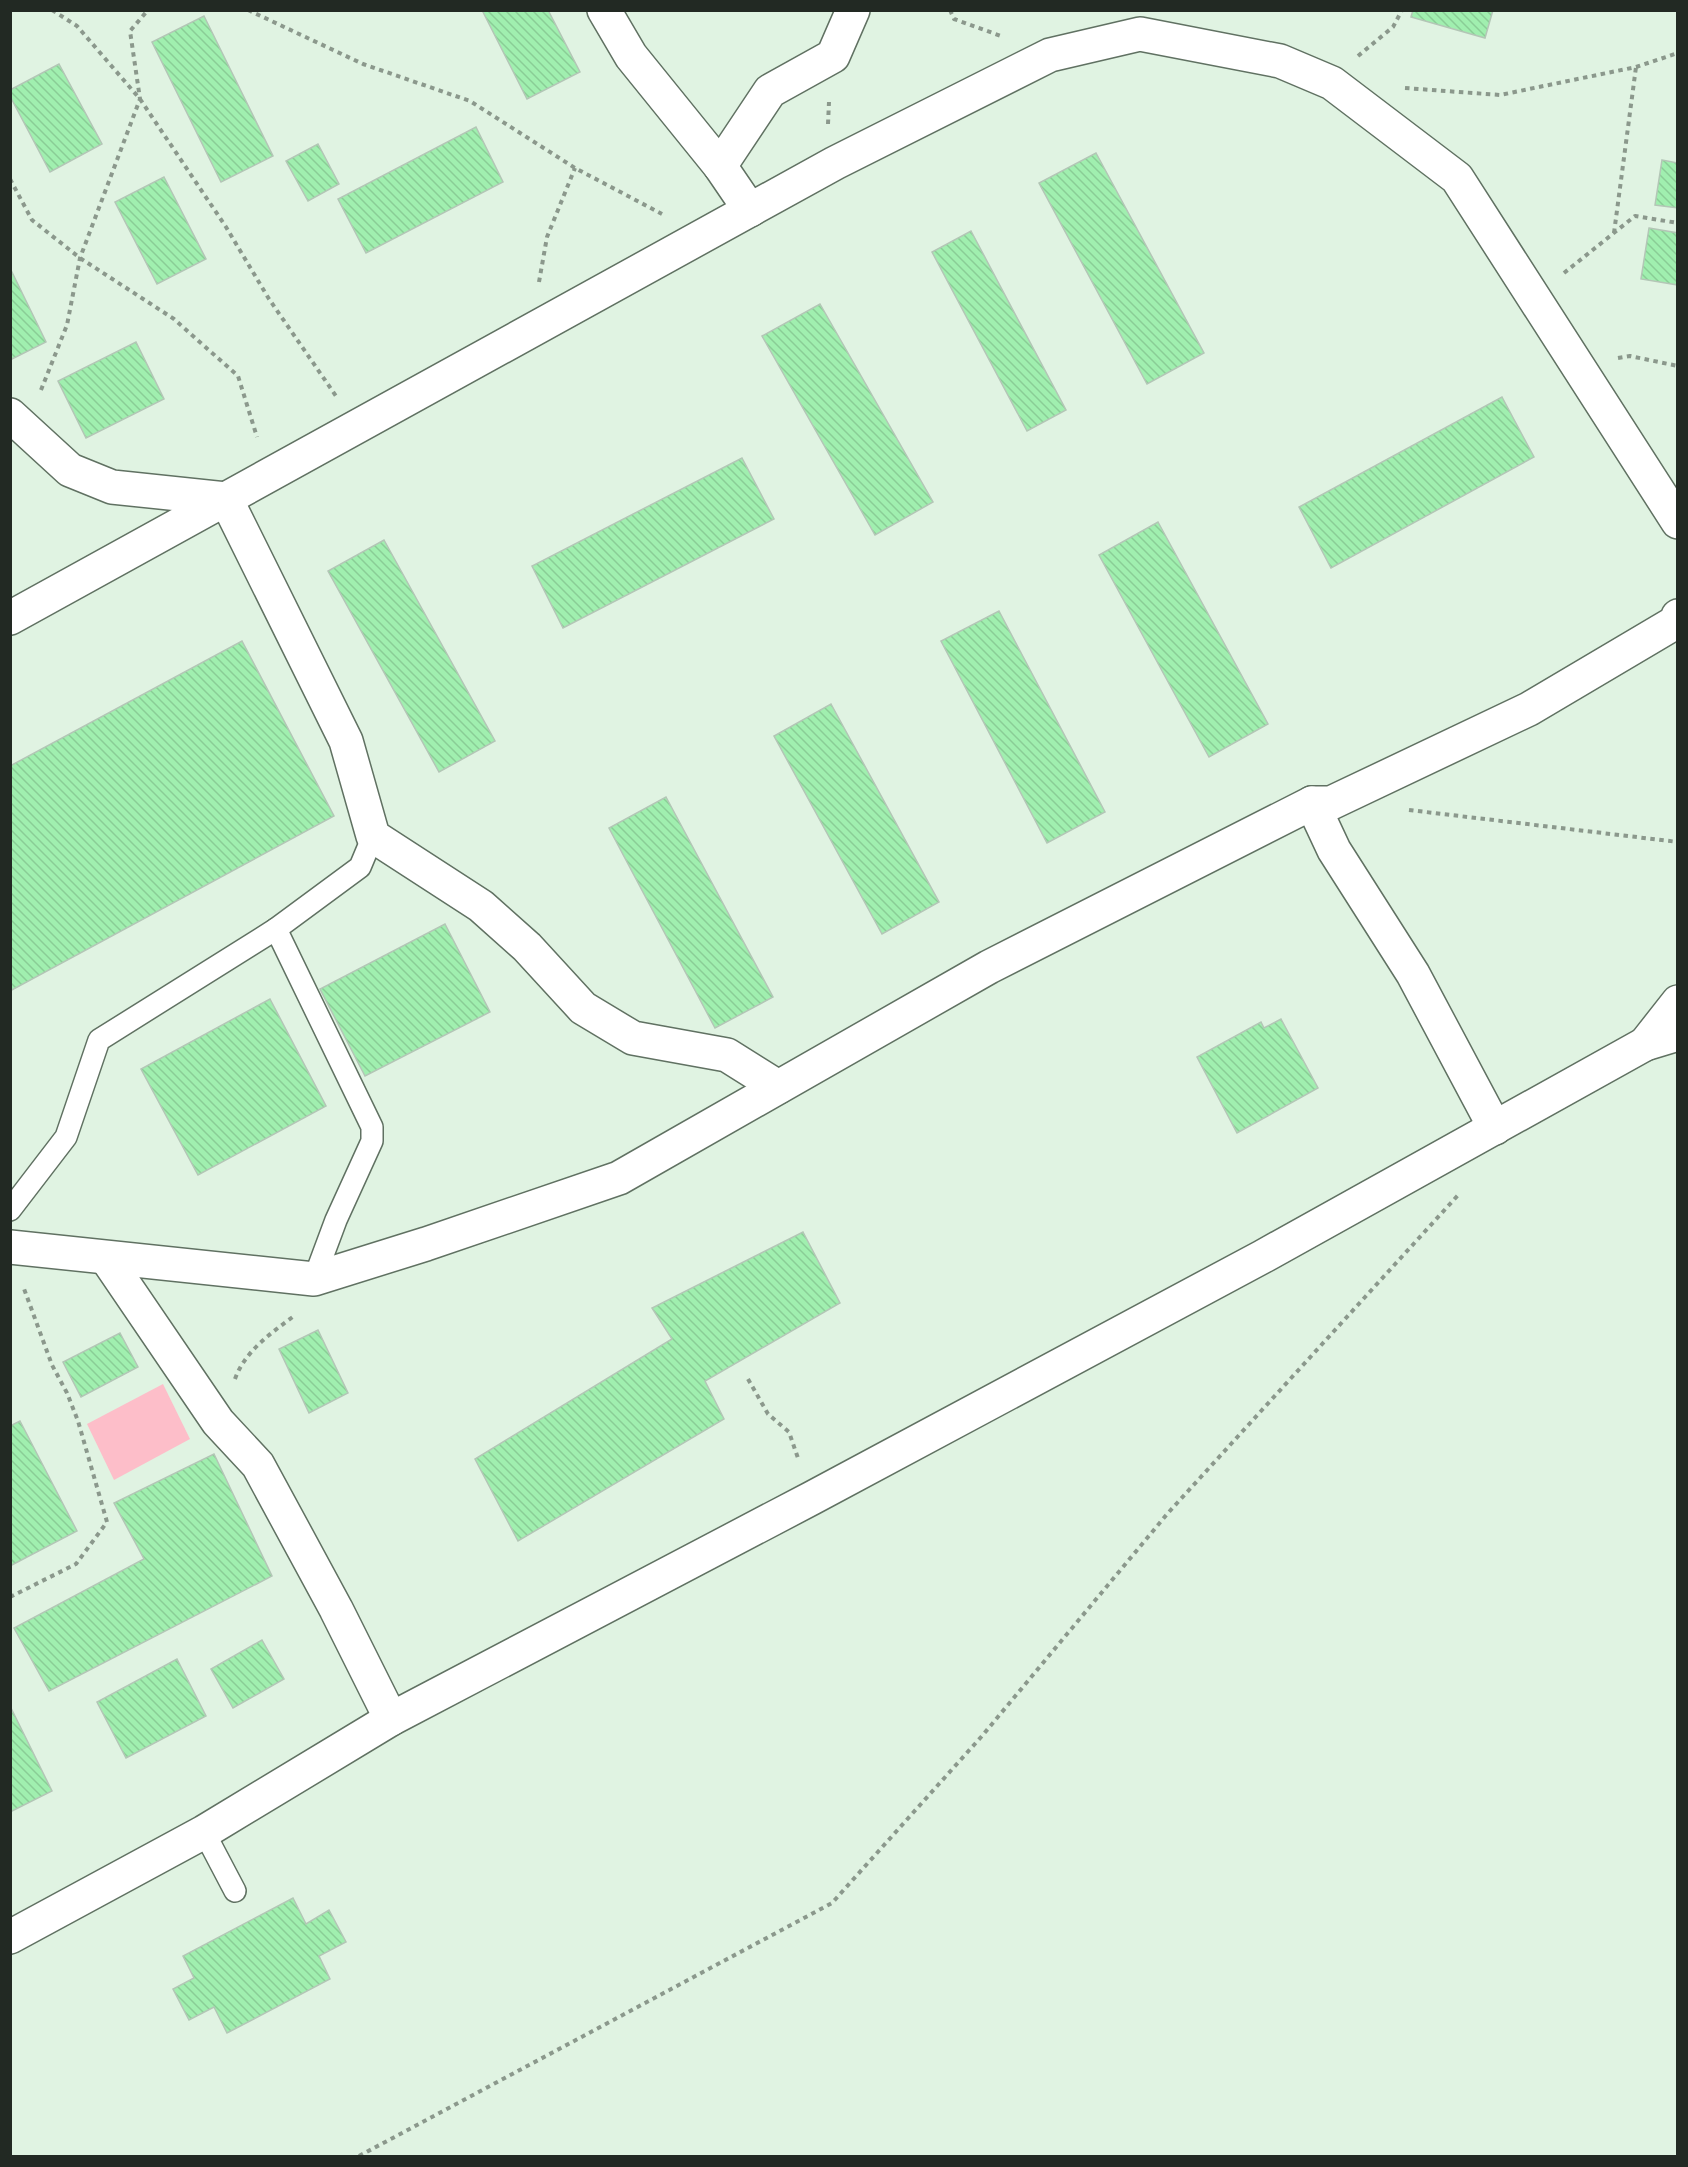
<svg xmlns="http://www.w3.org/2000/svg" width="1688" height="2167" viewBox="0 0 1688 2167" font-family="Figtree,sans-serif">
	<defs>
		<pattern id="building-back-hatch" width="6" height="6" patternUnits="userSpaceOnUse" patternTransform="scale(1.5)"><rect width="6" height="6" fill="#a0efaf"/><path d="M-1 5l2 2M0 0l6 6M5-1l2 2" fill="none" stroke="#8acd96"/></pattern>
	</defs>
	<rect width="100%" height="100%" fill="#e0f3e2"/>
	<path fill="#fdbec9" d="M163,1384L190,1439L114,1480L87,1424Z"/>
	<g fill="url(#building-back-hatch)" stroke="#b3c6b6" stroke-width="1.5">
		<path d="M482,10H548L580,72L527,99Z"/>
		<path d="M1413,10H1493L1485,38L1411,17Z"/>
		<path d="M204,16L273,156L221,182L152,42Z"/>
		<path d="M59,64L102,144L50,172L10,96V90Z"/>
		<path d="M476,127L503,182L366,253L338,199Z"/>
		<path d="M318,144L339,184L308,201L286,161Z"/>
		<path d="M1096,153L1204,353L1147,384L1039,183Z"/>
		<path d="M1662,160L1678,163V208L1655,205Z"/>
		<path d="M164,177L206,259L157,284L115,202Z"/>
		<path d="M1649,228L1678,233V285L1641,279Z"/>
		<path d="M971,231L1066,410L1027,431L932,252Z"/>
		<path d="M10,268L46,342L10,360Z"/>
		<path d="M820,304L933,502L875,535L762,336Z"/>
		<path d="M136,342L164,399L86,438L58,381Z"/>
		<path d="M1502,397L1534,457L1331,568L1299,507Z"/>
		<path d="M742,458L774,519L563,628L532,566Z"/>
		<path d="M1158,522L1268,724L1209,757L1099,555Z"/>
		<path d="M384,540L495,741L439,772L328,571Z"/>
		<path d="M999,611L1105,812L1047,843L941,641Z"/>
		<path d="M242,641L334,816L10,991V766Z"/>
		<path d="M831,704L939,902L882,934L774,736Z"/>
		<path d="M666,797L773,997L715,1028L609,828Z"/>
		<path d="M445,924L490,1012L365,1076L320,989Z"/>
		<path d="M270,999L326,1106L198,1175L141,1069Z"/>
		<path d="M1281,1019L1318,1088L1237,1133L1197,1057L1261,1022L1264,1028Z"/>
		<path d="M803,1232L840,1303L705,1381L724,1419L518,1541L475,1459L672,1339L652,1308Z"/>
		<path d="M318,1330L348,1393L309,1413L279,1349Z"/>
		<path d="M120,1333L138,1367L81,1397L63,1362Z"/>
		<path d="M20,1421L77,1531L10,1566V1426Z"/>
		<path d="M214,1454L272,1576L49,1691L14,1628L144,1559L114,1503Z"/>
		<path d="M262,1640L284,1679L233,1708L211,1669Z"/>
		<path d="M177,1659L206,1716L126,1758L97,1702Z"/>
		<path d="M11,1708L52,1791L10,1812V1708Z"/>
		<path d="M293,1898L306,1924L329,1910L346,1942L319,1956L330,1979L227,2033L214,2007L189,2020L173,1989L194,1978L183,1956Z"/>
	</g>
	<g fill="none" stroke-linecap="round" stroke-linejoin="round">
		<g stroke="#607162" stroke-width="24">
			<g id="lane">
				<path d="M276,929L360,867L373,836"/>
				<path d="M10,1210L66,1137L99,1040L276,929L372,1127V1141L336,1220L314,1279"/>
				<path d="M204,1832L235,1891"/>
			</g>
		</g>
		<g stroke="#607162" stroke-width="36">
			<g id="street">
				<path d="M604,10L631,56L720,166"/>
				<path d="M750,210L720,166L770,91L833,56L853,10"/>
				<path d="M10,415L70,470L112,487L226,499L346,741L373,836L481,906L527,947L583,1008L633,1038L727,1055L778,1087"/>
				<path d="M10,618L835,163L1050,55L1140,34L1280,61L1332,83L1457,178L1678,522"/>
				<path d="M1312,803H1331L1529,709L1676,622L1678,616"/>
				<path d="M1645,1044L1678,1002"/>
				<path d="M10,1247L314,1279L426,1244L619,1178L989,967L1312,803L1334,850L1413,974L1495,1128"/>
				<path d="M107,1259L218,1422L258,1465L336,1609L391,1719"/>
				<path d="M10,1937L204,1832L391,1719L812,1498L1262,1257L1645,1044L1678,1034"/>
			</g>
		</g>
		<g stroke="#8b988c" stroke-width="4" stroke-dasharray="4.5 4.5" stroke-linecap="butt">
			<path d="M52,10L77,26L140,99L226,227L269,299L336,396"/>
			<path d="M248,10L363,64L470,101L575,168L662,214"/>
			<path d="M950,10L954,19L1001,36"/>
			<path d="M1358,56L1393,27L1402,10"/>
			<path d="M1405,88L1500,95L1636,67L1678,53"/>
			<path d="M828,124L829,102"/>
			<path d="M10,179L32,220L80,258L174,319L238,376L257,437"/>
			<path d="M1614,233L1636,67"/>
			<path d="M1564,273L1635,216L1678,223"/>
			<path d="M539,282L547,237L575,168"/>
			<path d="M1618,358L1630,356L1678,366"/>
			<path d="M41,390L67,325L80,258L140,99L130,31L148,10"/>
			<path d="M1409,810L1678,842"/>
			<path d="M235,1379C245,1351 271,1333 294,1316"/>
			<path d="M748,1379L768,1414L789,1432L799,1461"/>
			<path d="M10,1597L76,1564L107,1522L78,1421L67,1393L52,1365L23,1286"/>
			<path d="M359,2156L832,1903L982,1736L1168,1513L1460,1193"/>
		</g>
		<use href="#lane" stroke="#fff" stroke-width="21"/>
		<use href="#street" stroke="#fff" stroke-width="33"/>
	</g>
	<rect width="1688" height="2167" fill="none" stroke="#222923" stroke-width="24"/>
</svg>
